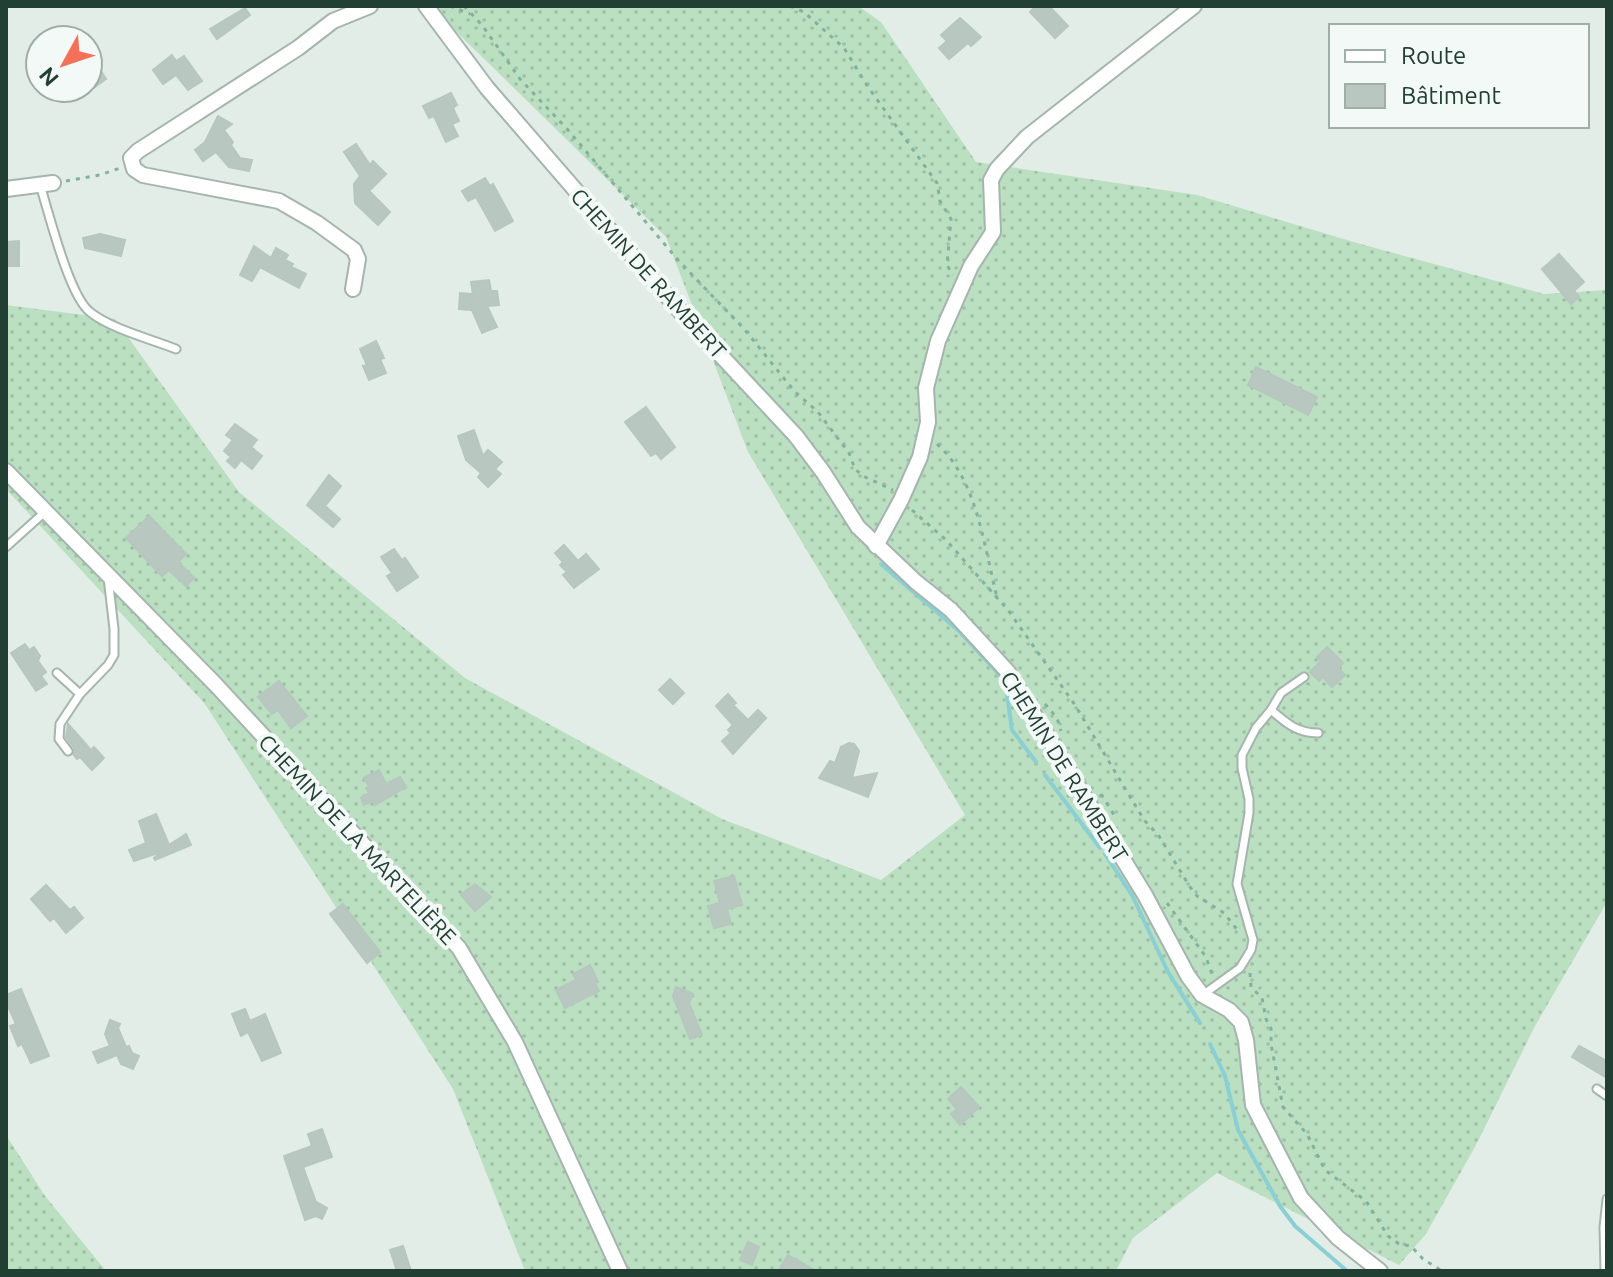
<svg xmlns="http://www.w3.org/2000/svg" width="1613" height="1277" viewBox="0 0 1613 1277" font-family="Ubuntu,sans-serif">
	<defs>
		<pattern id="grass-dots" width="8" height="8" patternUnits="userSpaceOnUse" patternTransform="scale(2)"><rect width="8" height="8" fill="#bbdfc1"/><path d="M2 2h.1M6 6h.1" fill="none" stroke="#a0c0a6" stroke-width="1.8" stroke-linecap="round"/></pattern>
	</defs>
	<rect width="100%" height="100%" fill="#e3ede7"/>
	<g fill="url(#grass-dots)">
		<path d="M430,6H858L881,22L976,162L1197,195L1357,243L1544,294L1607,290V902L1535,1026L1476,1145L1426,1234L1399,1265L1217,1173L1133,1238L1116,1271H525L453,1089L205,704L6,489V305L115,319L239,492L465,678L722,819L881,880L965,815L748,452L666,237Z"/>
		<path d="M6,1135L45,1196L106,1271H6Z"/>
	</g>
	<g fill="none" stroke-linecap="round" stroke-linejoin="round">
		<g stroke="#8acfd3" stroke-width="4">
			<path d="M881,564L959,631L1005,681L1012,730L1036,762"/>
			<path d="M1045,775L1100,848"/>
			<path d="M1105,854L1132,895L1168,972L1200,1023"/>
			<path d="M1210,1044L1225,1076L1238,1130L1280,1206L1295,1226L1347,1271"/>
		</g>
	</g>
	<g fill="#b8c8c0" stroke="#b5c7be" stroke-width="2">
		<path d="M1036,6H1049L1068,26L1055,38L1030,12Z"/>
		<path d="M245,8L250,15L217,39L210,29Z"/>
		<path d="M960,18L981,37L971,46L968,43L949,59L939,48L947,41L941,35Z"/>
		<path d="M88,41L101,59L96,63L106,79L88,92Z"/>
		<path d="M172,55L176,61L184,56L202,81L188,90L176,75L163,84L153,70Z"/>
		<path d="M451,93L457,105L453,108L459,121L452,124L458,136L446,142L434,116L429,118L423,106Z"/>
		<path d="M218,116L232,124L224,130L233,142L231,145L240,158L252,160L249,171L229,167L216,152L203,161L195,150L205,142Z"/>
		<path d="M356,144L370,165L373,161L386,174L369,191L390,212L378,225L355,203L354,184L360,176L344,152Z"/>
		<path d="M485,178L490,186L493,184L513,221L495,231L476,197L468,201L462,191Z"/>
		<path d="M100,234L125,240L121,256L85,248L83,238Z"/>
		<path d="M19,241V266H6V242Z"/>
		<path d="M254,246L271,258L276,248L288,255L285,260L293,264L291,267L306,274L299,288L260,267L252,281L240,275Z"/>
		<path d="M1559,254L1584,282L1574,291L1579,297L1571,304L1542,269Z"/>
		<path d="M489,280L491,291H497L499,305L487,306L497,327L482,333L472,310L459,309L460,293L473,294L471,282Z"/>
		<path d="M376,341L384,358L380,359L386,373L369,380L363,366L367,365L360,349Z"/>
		<path d="M1256,367L1317,397L1308,415L1248,385Z"/>
		<path d="M646,407L675,447L661,459L656,453L651,456L625,422Z"/>
		<path d="M235,424L257,440L251,447L262,456L252,469L241,460L235,468L227,461L231,457L224,451L233,440L226,435Z"/>
		<path d="M474,430L483,456L488,450L502,462L495,469L501,474L488,487L478,477L481,473L466,460L458,436Z"/>
		<path d="M329,475L341,486L325,506L340,519L333,527L307,505Z"/>
		<path d="M149,516L186,554L178,562L194,578L186,586L169,570L162,576L126,538Z"/>
		<path d="M564,545L578,561L586,554L599,569L574,588L563,575L567,572L560,565L563,562L555,553Z"/>
		<path d="M394,549L402,560L405,558L418,577L397,591L387,576L392,573L381,557Z"/>
		<path d="M25,644L29,650L34,647L40,656L38,661L46,672L41,676L47,684L36,691L11,653Z"/>
		<path d="M1327,647L1343,663L1338,668L1345,675L1332,687L1323,677L1319,681L1310,672L1321,661L1317,657Z"/>
		<path d="M670,679L684,693L673,704L659,690Z"/>
		<path d="M279,681L307,716L291,728L278,710L272,714L258,697Z"/>
		<path d="M728,694L736,703L733,705L748,720L758,710L766,718L733,754L722,741L731,733L728,730L733,725L716,706Z"/>
		<path d="M68,724L91,750L94,747L104,758L92,770L80,757L77,759L73,754L74,748L66,737Z"/>
		<path d="M849,743L854,744L859,751L852,778L877,773L868,797L819,778L830,761L835,763L841,747Z"/>
		<path d="M379,770L386,784L400,777L406,787L375,805L373,801L364,805L361,798L369,793L366,788L369,787L364,778Z"/>
		<path d="M156,814L169,845L186,834L191,845L155,860L154,858L161,852L134,861L129,850L146,843L139,821Z"/>
		<path d="M734,876L742,905L727,909L731,924L714,928L708,906L720,903L714,881Z"/>
		<path d="M475,884L491,897L475,911L461,895Z"/>
		<path d="M46,885L70,910L74,907L83,918L66,933L54,918L50,921L31,899Z"/>
		<path d="M343,904L380,952L367,963L330,914Z"/>
		<path d="M590,965L598,982L595,983L599,991L565,1008L556,990L576,980L573,974Z"/>
		<path d="M676,987L693,994L689,1003L702,1035L690,1039L673,996Z"/>
		<path d="M21,989L49,1056L31,1063L22,1044L18,1046L10,1026L16,1024L6,1002V995Z"/>
		<path d="M245,1009L250,1021L265,1014L281,1053L262,1061L248,1032L241,1036L232,1014Z"/>
		<path d="M110,1020L120,1024L118,1028L126,1047L129,1046L132,1053L139,1056L133,1069L121,1064L117,1055L98,1063L93,1052L110,1046L105,1034Z"/>
		<path d="M1579,1046L1607,1061V1078L1572,1057Z"/>
		<path d="M961,1087L979,1107L960,1125L951,1114L957,1109L948,1099Z"/>
		<path d="M322,1129L332,1157L303,1167L316,1202L327,1208L322,1219L316,1216L305,1220L284,1156L312,1146L308,1134Z"/>
		<path d="M748,1242L759,1247L752,1265L740,1260Z"/>
		<path d="M403,1246L411,1271H397L390,1250Z"/>
		<path d="M788,1255L816,1271H778Z"/>
	</g>
	<g fill="none" stroke-linecap="round" stroke-linejoin="round">
		<g stroke="#a5b5ae" stroke-width="11">
			<g id="lane">
				<path d="M40,185C49,213 69,296 90,312C111,329 151,339 176,349"/>
				<path d="M6,547L46,511"/>
				<path d="M57,673L80,694"/>
				<path d="M1271,710L1281,693L1304,677"/>
				<path d="M68,751L59,739L60,724L80,694L108,665L114,655V629L108,577"/>
				<path d="M1204,994L1240,968L1251,950L1253,940L1237,884L1249,813V799L1242,768V755L1256,728L1271,710C1287,724 1298,733 1318,733"/>
				<path d="M1597,1089L1607,1096"/>
				<path d="M1605,1271L1604,1227L1607,1199"/>
			</g>
		</g>
		<g stroke="#a5b5ae" stroke-width="18">
			<g id="street">
				<path d="M426,6L487,88L686,318L796,436L823,472L858,527L916,582L951,610L1008,672L1145,895L1188,976L1202,995L1229,1010L1241,1022L1246,1040L1253,1105L1301,1198L1338,1238L1380,1271"/>
				<path d="M6,189L53,183"/>
				<path d="M353,289L358,259L354,250L317,223L279,201L143,175L134,169L131,158L138,151L298,48L333,21L370,6"/>
				<path d="M6,471L216,685L459,948L515,1042L620,1271"/>
				<path d="M876,546L901,500L920,457L928,422L926,388L938,341L971,266L993,232L991,180L997,169L1027,137L1194,6"/>
			</g>
		</g>
		<g stroke="#82b19e" stroke-width="3" stroke-dasharray="4 6" stroke-linecap="butt">
			<path d="M450,6L470,14"/>
			<path d="M464,6L482,25L520,79L568,130L678,260L745,330L795,392L818,412L849,453L855,469L863,476L893,490"/>
			<path d="M790,6L804,12L844,48L868,87L937,183L940,201L951,219L947,265L953,275"/>
			<path d="M66,181L100,175L120,168"/>
			<path d="M937,444C977,479 984,547 997,597"/>
			<path d="M912,510L946,540L1008,610L1075,705L1144,820L1159,836L1190,887L1197,896L1224,913L1239,932"/>
			<path d="M1045,704L1057,718L1061,731"/>
			<path d="M1101,794L1116,818"/>
			<path d="M1167,903L1206,957L1212,974"/>
			<path d="M1250,973L1251,987L1262,998L1266,1019L1271,1028V1044L1283,1107L1307,1134L1325,1170L1366,1201L1388,1236L1399,1244L1411,1246L1423,1259L1442,1271"/>
		</g>
		<use href="#lane" stroke="#fff" stroke-width="7"/>
		<use href="#street" stroke="#fff" stroke-width="14"/>
	</g>
	<g text-anchor="middle" dominant-baseline="central" stroke-width="8" stroke-linejoin="round" paint-order="stroke">
		<g font-size="22" fill="#223f34" stroke="#f3f9f6">
			<text transform="translate(649 273) rotate(48)">CHEMIN DE RAMBERT</text>
			<text transform="translate(1065 766) rotate(58)">CHEMIN DE RAMBERT</text>
			<text transform="translate(358 839) rotate(47)">CHEMIN DE LA MARTELIÈRE</text>
		</g>
	</g>
	<rect width="1613" height="1277" fill="none" stroke="#223f34" stroke-width="16"/>
	<rect x="1329" y="24" width="260" height="104" fill="#f3f9f6" stroke="#9fafa8" stroke-width="2"/>
	<rect x="1345" y="50" width="40" height="12" fill="#ffffff" stroke="#9fafa8" stroke-width="2"/>
	<text x="1401" y="64" font-size="24" fill="#223f34">Route</text>
	<rect x="1345" y="84" width="40" height="24" fill="#b8c8c0" stroke="#9fafa8" stroke-width="2"/>
	<text x="1401" y="104" font-size="24" fill="#223f34">Bâtiment</text>
	<g transform="translate(64 64) rotate(230)"><circle r="38" fill="#f3f9f6" stroke="#9fafa8" stroke-width="2"/>
	<path d="M0-6L14 30L0 20L-14 30Z" fill="#f57059"/>
	<text y="-12" font-size="22" font-weight="bold" text-anchor="middle" fill="#223f34">N</text>
	</g>
</svg>
